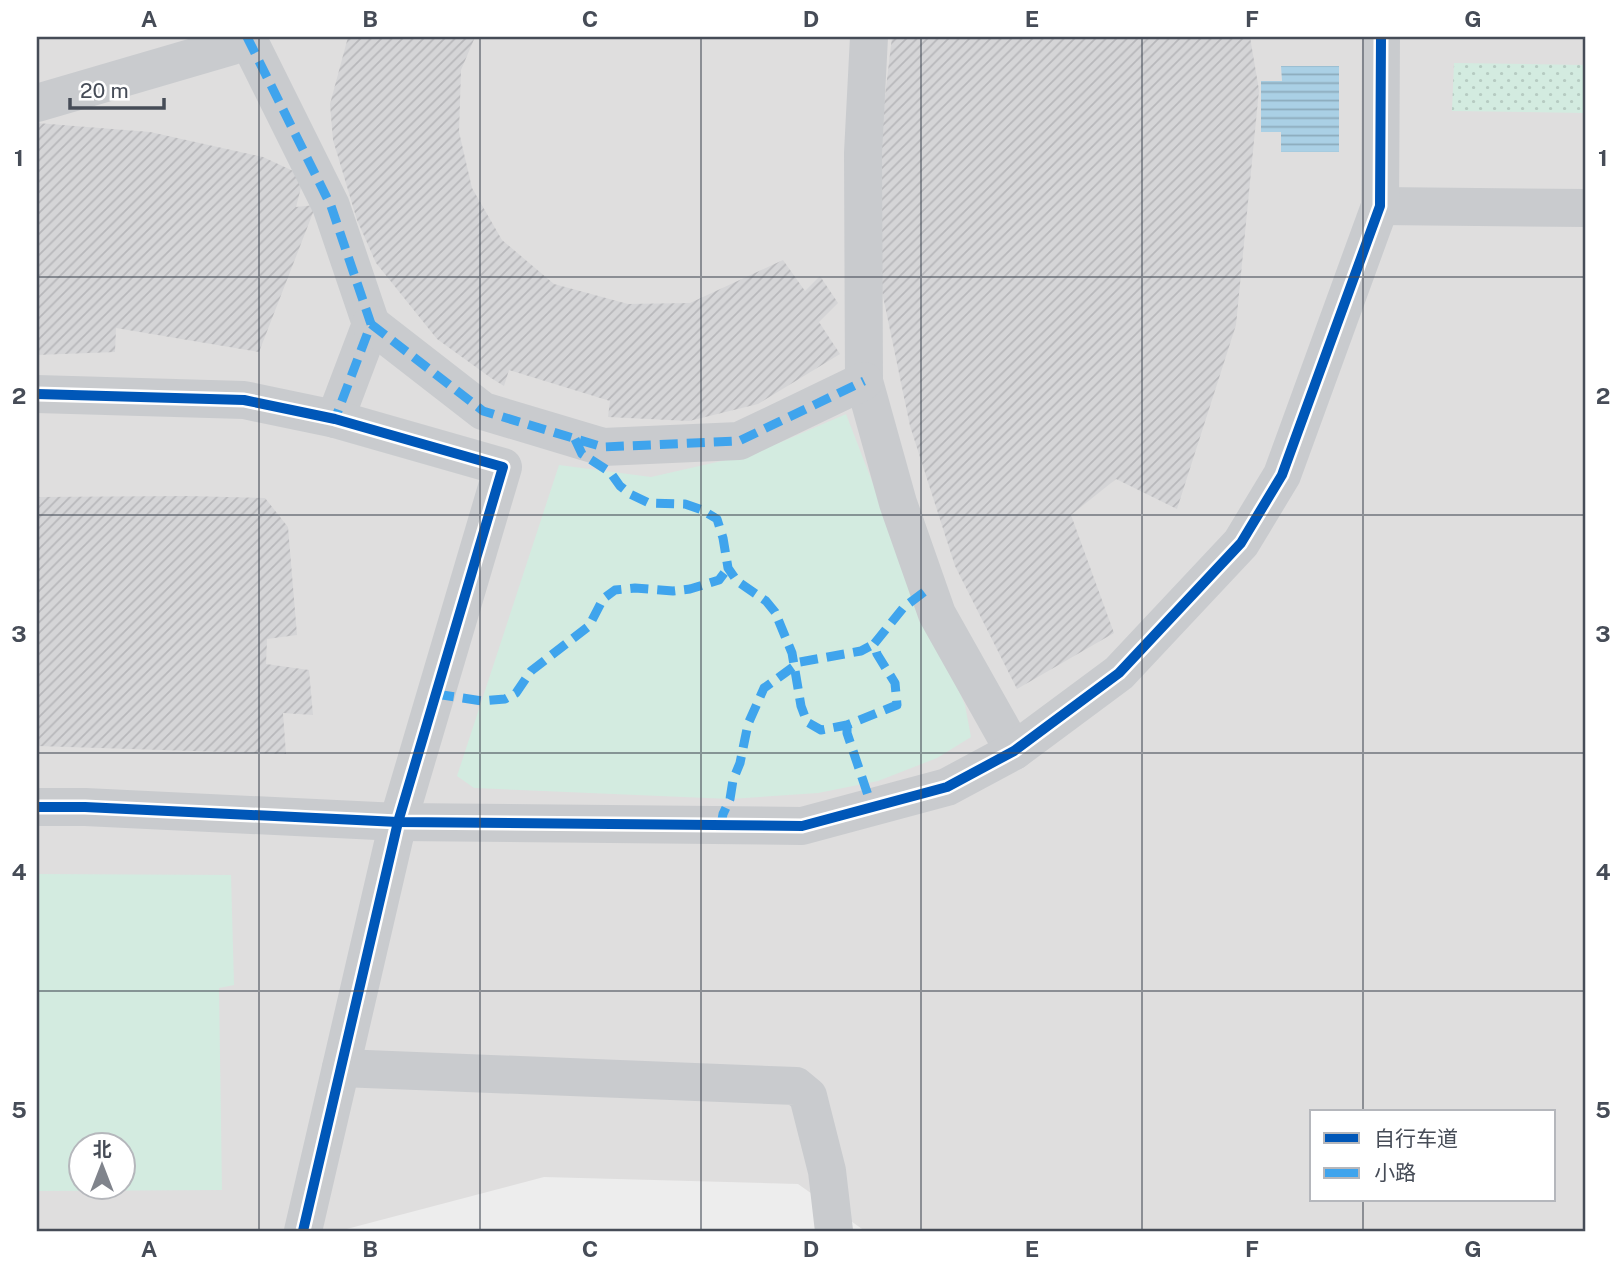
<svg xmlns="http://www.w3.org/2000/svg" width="1622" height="1268" viewBox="0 0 1622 1268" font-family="'Public Sans','Noto Sans SC',sans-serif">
	<defs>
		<pattern id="park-dots" width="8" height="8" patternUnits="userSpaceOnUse" patternTransform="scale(1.75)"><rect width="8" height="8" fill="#d3ebe0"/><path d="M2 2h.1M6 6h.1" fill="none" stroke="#b6cbc2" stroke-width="1.8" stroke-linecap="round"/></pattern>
		<pattern id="water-rules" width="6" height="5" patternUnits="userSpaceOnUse" patternTransform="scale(1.75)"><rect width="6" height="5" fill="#aad0e5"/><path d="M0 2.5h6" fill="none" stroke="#8cabbc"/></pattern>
		<pattern id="building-hatch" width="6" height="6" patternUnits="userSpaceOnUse" patternTransform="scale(1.75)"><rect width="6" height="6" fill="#d5d5d7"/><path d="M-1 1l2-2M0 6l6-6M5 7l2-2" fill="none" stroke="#b8b8bb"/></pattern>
	</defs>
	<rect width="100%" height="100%" fill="#ededed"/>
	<path fill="#dfdede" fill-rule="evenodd" d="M37,37H1585V1231H865L798,1184L544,1177L339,1231H37ZM1312,1112H1554V1200H1312ZM80,1146H122V1188H80Z"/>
	<g fill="#d3ebe0" fill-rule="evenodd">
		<path d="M846,414L902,559L965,705L971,737L937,758L878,781L818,793L730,799L474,788L457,776L559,465L651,477L726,460L779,443Z"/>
		<path d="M37,874L231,875L234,985L219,988L222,1190L37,1191ZM80,1146H122V1188H80Z"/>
	</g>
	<path fill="url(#park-dots)" d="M1454,63L1585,65V113L1452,111Z"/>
	<path fill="url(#water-rules)" d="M1281,66H1339V152H1281V132H1261V81H1282Z"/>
	<g fill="url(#building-hatch)">
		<path d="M348,37H475L461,70L459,132L472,188L502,240L554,284L628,304L690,303L783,260L805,291L820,276L838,303L819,322L840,354L758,404L689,421L608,417L610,401L509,370L504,386L491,378L437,339L376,263L357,220L333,140L330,104Z"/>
		<path d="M892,37H1250L1259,90L1236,325L1177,509L1116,479L1071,515L1114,633L1017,689L955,566L910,426L880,282V138Z"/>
		<path d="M37,123L150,132L263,157L304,176L296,207L316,205L259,352L116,328L115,352L37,355Z"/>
		<path d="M188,496L265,498L288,527L297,635L267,639L266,664L309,670L313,715L283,713L286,754L37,746V497Z"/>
	</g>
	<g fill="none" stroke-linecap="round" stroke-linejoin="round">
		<g stroke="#c9cbce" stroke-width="38">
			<path d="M247,37L331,206L371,324L335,419"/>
			<path d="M869,37L863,153L864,381L898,503L937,614L1014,751"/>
			<path d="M37,103L232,46L237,37"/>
			<path d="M1380,206L1585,208"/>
			<path d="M371,324L483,411L603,447L739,441L864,381"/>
			<path d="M37,394L244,400L335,419L503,467L398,822L303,1231"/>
			<path d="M37,807H85L398,822L802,826L947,787L1014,751L1119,673L1241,543L1282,475L1380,206L1381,37"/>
			<path d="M341,1068L796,1086L808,1096L827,1171L834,1231"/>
		</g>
		<g stroke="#3fa4ed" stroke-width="9" stroke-dasharray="18 9" stroke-linecap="butt">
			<path d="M247,37L331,206L371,324L335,419"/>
			<path d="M371,324L483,411L603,447L739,441L864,381"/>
			<path d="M575,439L582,454L610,472L620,486L630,494L649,503L685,504L702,510L717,519L723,538L728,568L737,581L766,601L775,612L792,653L801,706L807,722L821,730L847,725L897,705L895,683L877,654L874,644L904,607L928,589"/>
			<path d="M436,694L482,701L505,699L516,693L531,671L589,626L603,599L615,590L635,588L673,591L690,589L719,580L728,568"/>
			<path d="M847,725V733L872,807"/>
			<path d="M721,825L723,814L730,799L733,780L740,763L748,724L764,688L800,662L861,651L874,644"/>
		</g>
		<g stroke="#fff" stroke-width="15">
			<g id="cycleway">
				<path d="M37,394L244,400L335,419L503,467L398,822L303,1231"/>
				<path d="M37,807H85L398,822L802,826L947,787L1014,751L1119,673L1241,543L1282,475L1380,206L1381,37"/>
			</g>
		</g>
		<use href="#cycleway" stroke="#0057b8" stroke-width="10"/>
	</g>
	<path fill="none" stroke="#464c57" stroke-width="2" stroke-opacity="0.55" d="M259,37V1231M480,37V1231M701,37V1231M921,37V1231M1142,37V1231M1363,37V1112M37,277H1585M37,515H1585M37,753H1585M37,991H1585M1363,1200V1231"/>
	<rect width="1622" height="1268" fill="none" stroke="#ffffff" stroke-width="77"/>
	<rect x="1310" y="1110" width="245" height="91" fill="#ffffff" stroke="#b5b7bc" stroke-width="2"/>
	<rect x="1324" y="1133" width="35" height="10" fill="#0057b8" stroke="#b5b7bc" stroke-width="2"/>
	<text x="1374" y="1146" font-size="21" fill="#464c57">自行车道</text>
	<rect x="1324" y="1168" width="35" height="10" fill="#3fa4ed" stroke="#b5b7bc" stroke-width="2"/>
	<text x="1374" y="1180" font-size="21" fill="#464c57">小路</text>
	<g transform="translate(102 1166)"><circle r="33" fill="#ffffff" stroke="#b5b7bc" stroke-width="2"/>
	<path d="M0-5L12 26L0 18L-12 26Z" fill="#80848c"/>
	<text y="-10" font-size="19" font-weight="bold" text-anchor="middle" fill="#464c57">北</text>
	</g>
	<path d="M70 98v10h94v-10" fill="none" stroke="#464c57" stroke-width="3.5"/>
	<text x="80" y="98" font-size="21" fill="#464c57" stroke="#ffffff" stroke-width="5" paint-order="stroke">20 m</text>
	<rect x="38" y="38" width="1546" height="1192" fill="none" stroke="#464c57" stroke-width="2.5"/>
	<g font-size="23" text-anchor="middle" font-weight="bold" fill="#464c57">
		<text x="149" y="27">A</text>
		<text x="370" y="27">B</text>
		<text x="590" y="27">C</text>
		<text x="811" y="27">D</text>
		<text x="1032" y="27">E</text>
		<text x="1252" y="27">F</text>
		<text x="1473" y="27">G</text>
		<text x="19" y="166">1</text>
		<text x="1603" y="166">1</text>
		<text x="19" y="404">2</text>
		<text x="1603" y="404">2</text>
		<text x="19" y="642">3</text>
		<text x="1603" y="642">3</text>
		<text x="19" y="880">4</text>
		<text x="1603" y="880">4</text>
		<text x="19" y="1118">5</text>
		<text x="1603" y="1118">5</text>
		<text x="149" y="1257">A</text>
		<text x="370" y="1257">B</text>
		<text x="590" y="1257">C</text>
		<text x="811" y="1257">D</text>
		<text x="1032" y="1257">E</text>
		<text x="1252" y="1257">F</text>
		<text x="1473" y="1257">G</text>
	</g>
</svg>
